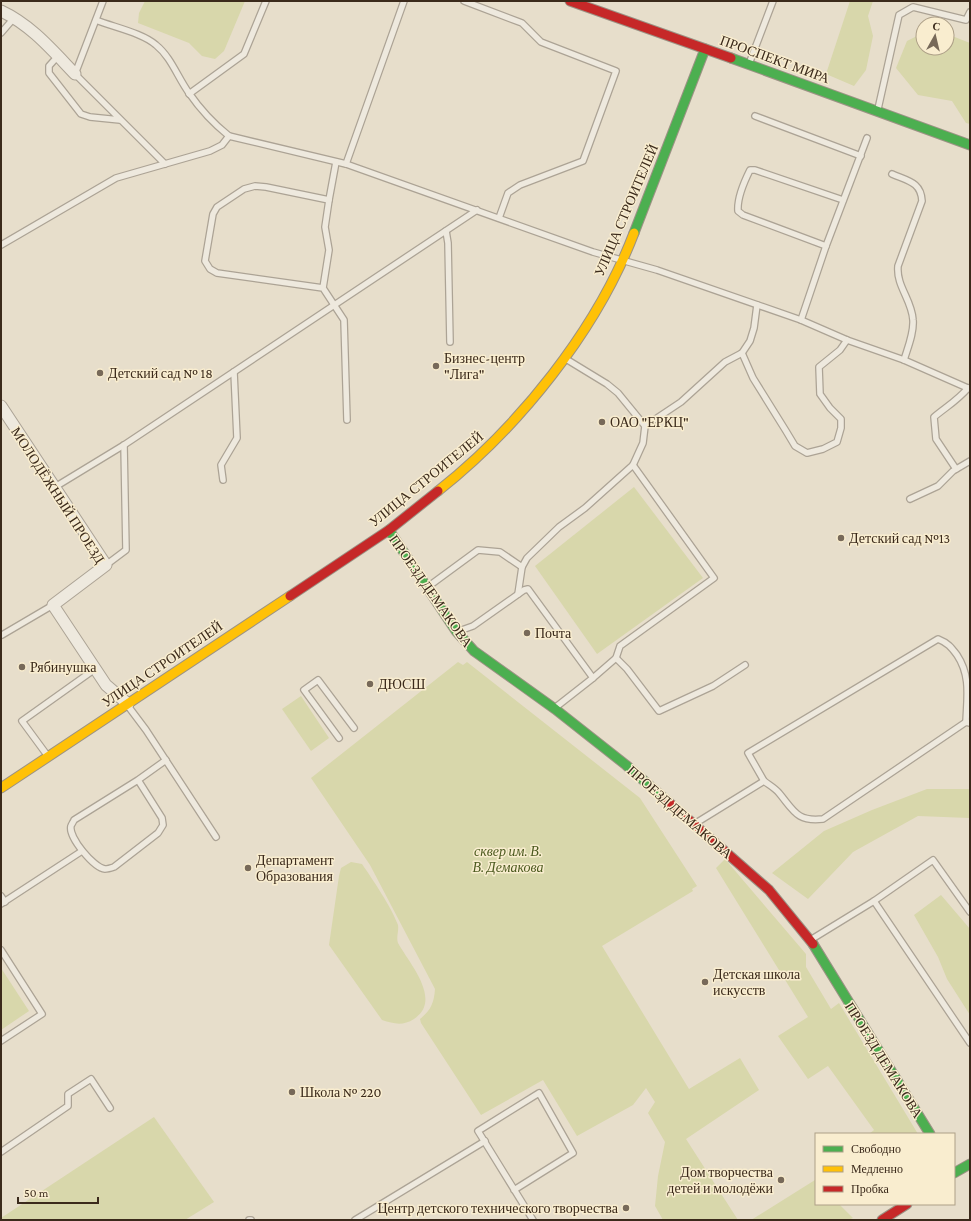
<svg xmlns="http://www.w3.org/2000/svg" width="971" height="1221" viewBox="0 0 971 1221" font-family="'Crimson Pro',serif">
	<rect width="100%" height="100%" fill="#e7decb"/>
	<g fill="#d8d7ab">
		<path d="M145,1H245L224,51L215,59L202,56L189,43L138,23L139,13Z"/>
		<path d="M850,1H873L868,16L873,36L866,70L854,86L826,74Z"/>
		<path d="M923,33V48H947V34L970,43V124L966,123L952,101L918,95L896,68L907,41Z"/>
		<path d="M634,487L703,578L597,654L535,566Z"/>
		<path d="M458,662L463,665L467,662L640,798L697,886L692,889L693,891L602,946L689,1089L740,1058L759,1090L686,1139L738,1220H663L655,1206L658,1176L665,1142L648,1113L655,1102L646,1088L633,1105L577,1136L543,1080L481,1115L421,1023L420,1019C431,1010 434,1003 435,989L370,865L311,778Z"/>
		<path d="M301,696L329,738L311,751L282,709Z"/>
		<path d="M927,789H970V821L969,818L918,816L853,852L808,899L772,873L824,831L872,810Z"/>
		<path d="M725,859L806,954V967L831,1009L839,1003L918,1134H869L874,1130L828,1066L808,1079L778,1036L808,1017L716,868Z"/>
		<path d="M351,862L362,864C373,880 392,908 398,925C399,931 396,938 398,943C409,963 443,1000 414,1019C403,1026 394,1024 382,1020L329,945L339,876L341,868Z"/>
		<path d="M941,895L970,929V1015L947,979L938,957L914,915Z"/>
		<path d="M1,968L29,1011L1,1030Z"/>
		<path d="M154,1117L214,1202L185,1220H1V1218Z"/>
		<path d="M815,1180L816,1204H839L853,1218L848,1220H751Z"/>
	</g>
	<g fill="none" stroke-linecap="round" stroke-linejoin="round">
		<g stroke="#aca395" stroke-width="8">
			<g id="lane">
				<path d="M103,1L75,74L165,164"/>
				<path d="M464,1L522,23L541,42L616,71L583,161L520,185L508,193L499,218"/>
				<path d="M96,20C113,27 143,33 156,45C171,57 178,78 189,93C200,109 214,124 229,136L346,164L593,252L657,270L801,320L847,340L904,360L970,389"/>
				<path d="M1,33L14,18"/>
				<path d="M58,56L49,66V73L81,114L90,117L120,120"/>
				<path d="M749,64L773,1"/>
				<path d="M189,94L244,54L266,1"/>
				<path d="M878,109L899,15L913,7L966,20L970,12"/>
				<path d="M755,116L861,156"/>
				<path d="M346,164L404,1"/>
				<path d="M892,174C908,181 921,182 922,201L898,266C896,286 912,300 913,320C914,333 908,347 904,360"/>
				<path d="M329,200L336,162"/>
				<path d="M446,231L448,243L450,342"/>
				<path d="M1,245L116,178L210,151L222,145L229,136"/>
				<path d="M826,246L743,215L738,211C737,198 744,182 750,170H755L843,200"/>
				<path d="M323,288L329,250L325,227L329,200L266,187L255,186L244,189L217,207L213,214L205,261L210,269L217,273L323,288L344,320L347,420"/>
				<path d="M801,320L826,246L867,138"/>
				<path d="M742,353L753,378L786,431L795,446L807,453L823,449L837,442L841,428V419L830,408L820,394L819,367L840,350L847,340"/>
				<path d="M566,359L607,384L618,393L645,426L643,443L633,465"/>
				<path d="M645,426L681,402L725,362L742,353L750,341L754,328L757,305"/>
				<path d="M956,469L936,439L934,417C946,407 958,400 968,388"/>
				<path d="M223,480L221,465L237,438L234,372"/>
				<path d="M55,487L124,445L477,210"/>
				<path d="M910,499L938,486L953,471L970,461"/>
				<path d="M106,565L126,550L124,445"/>
				<path d="M429,586L478,550L500,552L522,567"/>
				<path d="M518,594L522,567L527,558L559,527L585,508L633,465L714,578L620,646L616,658L593,678"/>
				<path d="M459,631L473,626L524,590L528,589L593,678L556,707"/>
				<path d="M2,635L53,605"/>
				<path d="M616,658L627,669L659,711L713,686L745,665"/>
				<path d="M128,706L146,730L216,837"/>
				<path d="M339,738L304,690L318,680L354,728"/>
				<path d="M47,755L22,721L95,669"/>
				<path d="M138,780L74,820C74,821 71,825 71,826C68,837 94,868 105,869C108,869 111,868 114,867L158,833L163,825L162,818L138,780L166,760"/>
				<path d="M764,781L748,753L938,639C948,643 951,647 957,655C971,676 967,697 966,722"/>
				<path d="M696,823L764,781C769,785 775,788 779,793C794,811 797,822 823,819L966,722L970,723"/>
				<path d="M1,896L5,902"/>
				<path d="M874,901L970,1043"/>
				<path d="M1,904L82,851"/>
				<path d="M812,939L874,901L933,860L970,912"/>
				<path d="M1,950L42,1014L1,1041"/>
				<path d="M1,1152L68,1106V1094L91,1079L110,1108"/>
				<path d="M514,1190L573,1153L539,1093L478,1131L533,1220"/>
				<path d="M249,1220H251"/>
				<path d="M355,1220L485,1141"/>
			</g>
		</g>
		<g stroke="#aca395" stroke-width="13">
			<g id="street">
				<path d="M1,11C31,25 52,50 75,74"/>
				<path d="M1,406L106,565L53,605L106,685L128,704"/>
			</g>
		</g>
		<g stroke="#9b9284" stroke-width="11">
			<g id="fast">
				<path d="M731,58L970,145"/>
				<path d="M634,233L705,49"/>
				<path d="M389,530L456,631L474,651L555,709L626,765L666,800"/>
				<path d="M813,944L930,1134"/>
				<path d="M954,1173L970,1164"/>
			</g>
		</g>
		<g stroke="#9b9284" stroke-width="11">
			<g id="slow">
				<path d="M438,491C519,427 597,330 634,233"/>
				<path d="M1,788L290,596"/>
			</g>
		</g>
		<g stroke="#9b9284" stroke-width="11">
			<g id="jam">
				<path d="M570,1L731,58"/>
				<path d="M290,596L389,530L438,491"/>
				<path d="M666,800L769,890L813,944"/>
				<path d="M882,1220L907,1204"/>
			</g>
		</g>
		<use href="#lane" stroke="#eee9de" stroke-width="5.5"/>
		<use href="#street" stroke="#eee9de" stroke-width="11"/>
		<use href="#fast" stroke="#4caf50" stroke-width="9"/>
		<use href="#slow" stroke="#ffc107" stroke-width="9"/>
		<use href="#jam" stroke="#c62828" stroke-width="9"/>
	</g>
	<g fill="#776959" stroke="#f9edcf" stroke-width="1.5">
		<circle cx="436" cy="366" r="4"/>
		<circle cx="100" cy="373" r="4"/>
		<circle cx="602" cy="422" r="4"/>
		<circle cx="841" cy="538" r="4"/>
		<circle cx="527" cy="633" r="4"/>
		<circle cx="22" cy="667" r="4"/>
		<circle cx="370" cy="684" r="4"/>
		<circle cx="248" cy="868" r="4"/>
		<circle cx="705" cy="982" r="4"/>
		<circle cx="292" cy="1092" r="4"/>
		<circle cx="781" cy="1180" r="4"/>
		<circle cx="626" cy="1208" r="4"/>
	</g>
	<g text-anchor="middle" dominant-baseline="central" stroke-width="3" stroke-linejoin="round" paint-order="stroke">
		<g font-size="14" fill="#3b2a1b" stroke="#f9edcf">
			<text transform="translate(775 59) rotate(20)">ПРОСПЕКТ МИРА</text>
			<text transform="translate(626 210) rotate(-67)">УЛИЦА СТРОИТЕЛЕЙ</text>
			<text transform="translate(426 479) rotate(-39)">УЛИЦА СТРОИТЕЛЕЙ</text>
			<text transform="translate(58 495) rotate(57)">МОЛОДЁЖНЫЙ ПРОЕЗД</text>
			<text transform="translate(431 591) rotate(55)">ПРОЕЗД ДЕМАКОВА</text>
			<text transform="translate(162 664) rotate(-34)">УЛИЦА СТРОИТЕЛЕЙ</text>
			<text transform="translate(680 812) rotate(41)">ПРОЕЗД ДЕМАКОВА</text>
			<text transform="translate(884 1060) rotate(58)">ПРОЕЗД ДЕМАКОВА</text>
		</g>
		<g font-size="14" fill="#3b2a1b" stroke="#f9edcf" text-anchor="start">
			<text x="444" y="358">Бизнес-центр<tspan x="444" dy="16">"Лига"</tspan></text>
			<text x="108" y="373">Детский сад № 18</text>
			<text x="610" y="422">ОАО "ЕРКЦ"</text>
			<text x="849" y="538">Детский сад №13</text>
			<text x="535" y="633">Почта</text>
			<text x="30" y="667">Рябинушка</text>
			<text x="378" y="684">ДЮСШ</text>
			<text x="256" y="860">Департамент<tspan x="256" dy="16">Образования</tspan></text>
			<text x="713" y="974">Детская школа<tspan x="713" dy="16">искусств</tspan></text>
			<text x="300" y="1092">Школа № 220</text>
			<text x="773" y="1172" text-anchor="end">Дом творчества<tspan x="773" dy="16">детей и молодёжи</tspan></text>
			<text x="618" y="1208" text-anchor="end">Центр детского технического творчества</text>
		</g>
		<g font-size="14" font-style="italic" fill="#4c5a1f" stroke="#f9edcf">
			<text x="508" y="851">сквер им. В.<tspan x="508" dy="16">В. Демакова</tspan></text>
		</g>
	</g>
	<rect width="971" height="1221" fill="none" stroke="#3b2a1b" stroke-width="4"/>
	<rect x="815" y="1133" width="140" height="72" fill="#f9edcf" stroke="#ad9f87"/>
	<rect x="823" y="1146" width="20" height="6" fill="#4caf50" stroke="#ad9f87"/>
	<text x="851" y="1153" font-size="12" fill="#3b2a1b">Свободно</text>
	<rect x="823" y="1166" width="20" height="6" fill="#ffc107" stroke="#ad9f87"/>
	<text x="851" y="1173" font-size="12" fill="#3b2a1b">Медленно</text>
	<rect x="823" y="1186" width="20" height="6" fill="#c62828" stroke="#ad9f87"/>
	<text x="851" y="1193" font-size="12" fill="#3b2a1b">Пробка</text>
	<g transform="translate(935 36) rotate(8)"><circle r="19" fill="#f9edcf" stroke="#ad9f87"/>
	<path d="M0-3L7 15L0 10L-7 15Z" fill="#776959"/>
	<text y="-6" font-size="11" font-weight="bold" text-anchor="middle" fill="#3b2a1b">С</text>
	</g>
	<path d="M18 1197v6h80v-6" fill="none" stroke="#3b2a1b" stroke-width="2"/>
	<text x="24" y="1197" font-size="12" fill="#3b2a1b" stroke="#f9edcf" stroke-width="3" paint-order="stroke">50 m</text>
</svg>
